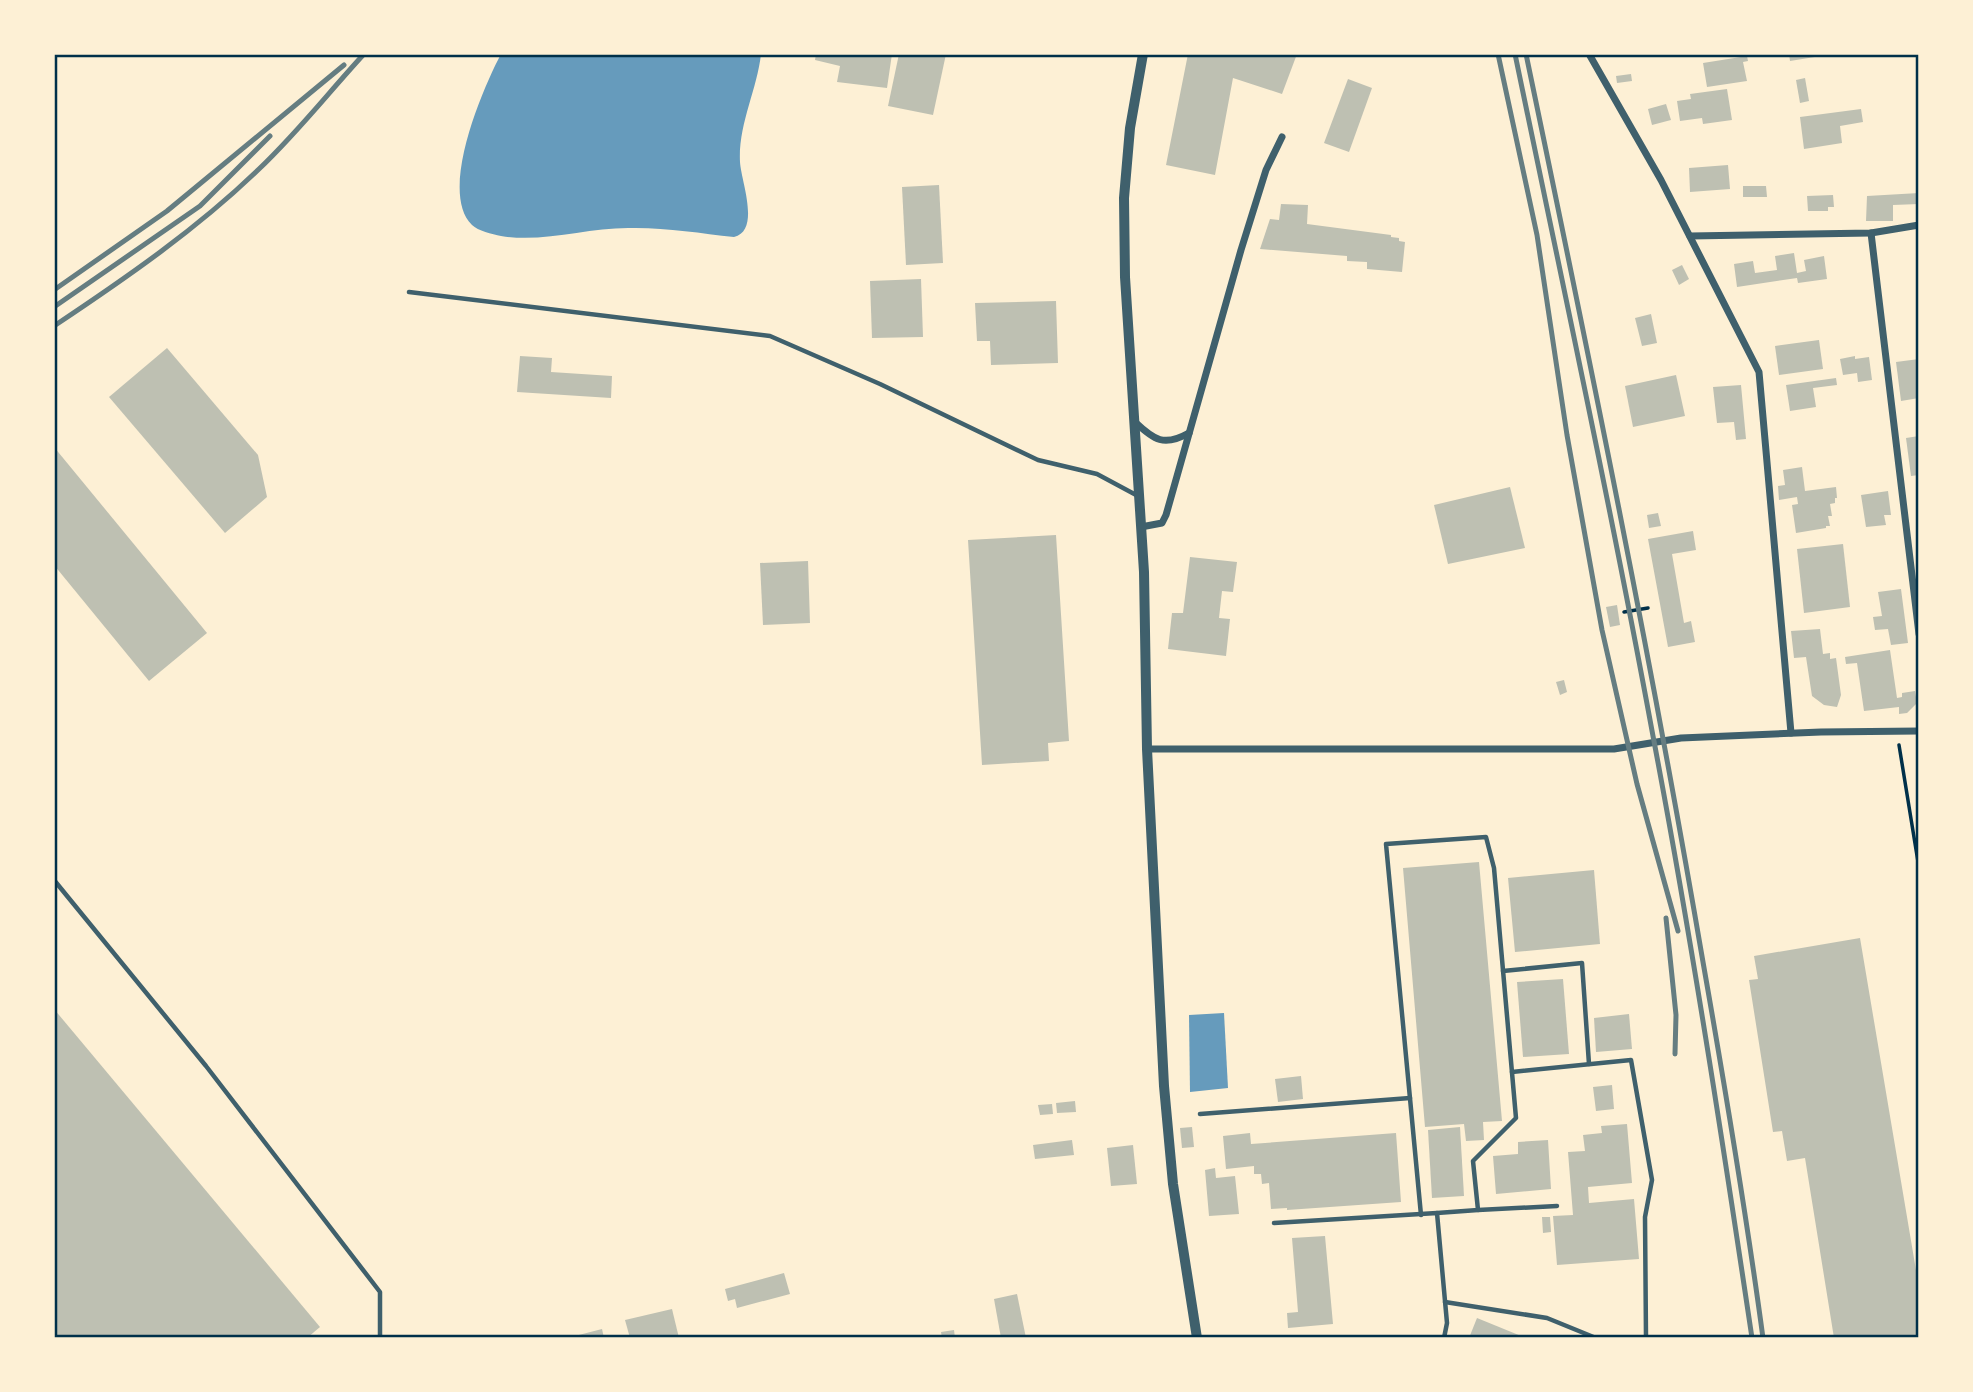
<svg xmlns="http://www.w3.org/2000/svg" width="1973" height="1392" viewBox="0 0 1973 1392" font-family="'Roboto Serif',serif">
	<rect width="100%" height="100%" fill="#fdf0d5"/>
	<g fill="#669bbc">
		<path d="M501,54H761C757,90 738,125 740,162C741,181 761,230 734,237C699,233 663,227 628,228C586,228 543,243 501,236C492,234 478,231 472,225C438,192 483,88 501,54Z"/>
		<path d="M1224,1013L1228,1088L1190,1092L1189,1015Z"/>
	</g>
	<g fill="#bec0b2">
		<path d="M816,54H892L887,88L837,82L840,66L815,60Z"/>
		<path d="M899,54H946L933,115L888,106Z"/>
		<path d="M1188,54H1297L1282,94L1233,78L1215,175L1166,165Z"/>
		<path d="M1789,54H1821V56L1790,61Z"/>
		<path d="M1747,56L1748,61L1743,62L1747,81L1707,87L1703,63Z"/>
		<path d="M1631,74L1632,81L1617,83L1616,76Z"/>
		<path d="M1805,78L1809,101L1800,103L1796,80Z"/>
		<path d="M1348,79L1372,88L1349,152L1324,143Z"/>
		<path d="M1727,89L1732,120L1703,124L1702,118L1680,121L1677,101L1691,99L1690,94Z"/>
		<path d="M1666,104L1671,120L1652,125L1648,109Z"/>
		<path d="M1861,109L1863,122L1840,126L1842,143L1804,149L1800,117Z"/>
		<path d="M1728,165L1730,189L1690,192L1689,168Z"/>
		<path d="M939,185L943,263L906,265L902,187Z"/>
		<path d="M1743,186H1766L1767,197H1743Z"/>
		<path d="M1919,193V204L1893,205V221H1866L1867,196Z"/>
		<path d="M1833,195L1834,207H1828V211H1808L1807,196Z"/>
		<path d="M1281,204L1308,205L1307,224L1391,235V237L1399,238V241L1405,242L1402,272L1367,269V262L1347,261V256L1260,249L1270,219L1279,220Z"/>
		<path d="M1794,253L1797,273L1806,271L1804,260L1824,256L1827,279L1798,283L1797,278L1737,287L1734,264L1753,261L1755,273L1777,270L1775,256Z"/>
		<path d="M1682,265L1689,279L1679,285L1672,270Z"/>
		<path d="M921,279L923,337L872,338L870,281Z"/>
		<path d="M1056,301L1058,363L991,365L990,341H977L975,303Z"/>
		<path d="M1651,314L1657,343L1642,346L1635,318Z"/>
		<path d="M1819,340L1823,369L1779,375L1775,346Z"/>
		<path d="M167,348L258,455L267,497L225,533L109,397Z"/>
		<path d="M520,356L552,358L551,372L612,376L611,398L517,392Z"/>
		<path d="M1855,356V359L1869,357L1872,380L1858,382L1857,373L1843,375L1840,359Z"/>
		<path d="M1919,359V398L1901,401L1896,362Z"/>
		<path d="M1676,375L1685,416L1633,427L1625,386Z"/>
		<path d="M1836,378L1837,385L1813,388L1816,407L1790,411L1786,385Z"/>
		<path d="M1741,385L1746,439L1736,440L1734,422L1717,423L1713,387Z"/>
		<path d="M1919,436V475L1911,476L1906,438Z"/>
		<path d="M54,447L207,633L149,681L54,565Z"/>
		<path d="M1802,467L1805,491L1836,487L1837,498H1835V503L1830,504L1832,516H1828L1830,526H1826V528L1796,533L1792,505L1798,504L1797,497L1779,500L1778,486L1785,485L1783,470Z"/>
		<path d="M1510,487L1525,548L1448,564L1434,505Z"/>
		<path d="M1888,491L1891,515H1884L1886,525L1866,527L1861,495Z"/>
		<path d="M1658,513L1661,526L1649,528L1647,515Z"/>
		<path d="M1693,531L1696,550L1672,554L1684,623L1691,621L1695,642L1668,647L1648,539Z"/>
		<path d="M1056,535L1069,741L1048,743L1049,761L982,765L968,540Z"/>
		<path d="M1843,544L1850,607L1804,613L1797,549Z"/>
		<path d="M1190,557L1237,562L1233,592L1222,591L1219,618L1230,619L1226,656L1168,649L1172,613H1183Z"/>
		<path d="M808,561L810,623L763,625L760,563Z"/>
		<path d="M1901,589L1908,643L1891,645L1888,629L1875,630L1873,617L1882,616L1878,592Z"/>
		<path d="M1617,605L1620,625L1610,627L1606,607Z"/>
		<path d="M1820,629L1823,654L1830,653V659L1836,658L1841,695L1837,707L1824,705L1812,696L1806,657L1794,658L1791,631Z"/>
		<path d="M1890,650L1897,698L1902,697V693L1915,691L1917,703L1907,713L1899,714V707L1864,711L1857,663L1846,664L1845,657Z"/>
		<path d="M1564,680L1567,692L1560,695L1556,682Z"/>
		<path d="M1479,862L1502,1121L1483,1122L1484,1140L1466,1141L1464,1124L1425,1127L1403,868Z"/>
		<path d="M1594,870L1600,944L1515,952L1508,878Z"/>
		<path d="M1860,938L1919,1288V1338H1834L1805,1158L1787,1161L1782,1131L1773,1132L1749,980L1758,979L1754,956Z"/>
		<path d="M1563,979L1569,1054L1523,1057L1517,982Z"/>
		<path d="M54,1009L320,1327L307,1338H54Z"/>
		<path d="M1629,1014L1632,1049L1596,1052L1594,1018Z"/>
		<path d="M1301,1076L1303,1099L1278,1102L1275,1079Z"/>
		<path d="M1612,1085L1614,1109L1596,1111L1593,1087Z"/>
		<path d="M1075,1101L1076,1112L1057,1113L1056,1103Z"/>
		<path d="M1052,1104L1053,1114L1040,1115L1038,1105Z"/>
		<path d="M1627,1124L1632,1183L1588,1187L1589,1203L1634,1199L1639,1259L1557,1265L1553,1216L1573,1215L1568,1152L1585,1151L1583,1135L1602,1133L1601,1126Z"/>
		<path d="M1192,1127L1194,1147L1182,1148L1180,1128Z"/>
		<path d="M1460,1127L1464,1196L1432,1198L1428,1130Z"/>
		<path d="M1250,1133L1251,1144L1396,1133L1401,1202L1287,1210V1208L1271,1209L1269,1183L1262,1184L1261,1174H1254V1166L1226,1169L1223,1136Z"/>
		<path d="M1072,1140L1074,1155L1035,1159L1033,1145Z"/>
		<path d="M1548,1140L1551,1189L1496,1194L1493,1156L1518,1154V1142Z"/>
		<path d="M1133,1145L1137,1184L1111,1186L1107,1148Z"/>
		<path d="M1215,1168L1216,1178L1235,1176L1239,1214L1209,1216L1205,1170Z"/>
		<path d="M1542,1217H1550L1551,1232L1543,1233Z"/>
		<path d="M1325,1236L1333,1324L1288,1328L1287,1313L1298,1312L1292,1238Z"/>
		<path d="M784,1273L790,1294L737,1308L735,1299L728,1301L725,1289Z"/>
		<path d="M1017,1294L1026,1338H1001L994,1299Z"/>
		<path d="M672,1309L679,1338H630L625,1320Z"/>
		<path d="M1477,1318L1526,1338H1469Z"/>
		<path d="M602,1329L604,1338H571V1337Z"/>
		<path d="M954,1330L955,1338H942L941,1332Z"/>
	</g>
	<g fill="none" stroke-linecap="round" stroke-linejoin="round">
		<g stroke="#003049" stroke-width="3.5">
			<path d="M1624,612L1648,608"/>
			<path d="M1899,745L1919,868"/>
		</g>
		<g stroke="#3f606c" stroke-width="4.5">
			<path d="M409,292L770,336L880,384L1038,460L1097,474L1138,496"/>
			<path d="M54,880L206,1066L380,1292V1338"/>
			<path d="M1503,971L1582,963L1589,1064"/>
			<path d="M1512,1072L1631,1060L1652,1180L1645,1217L1646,1338"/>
			<path d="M1200,1114L1410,1098"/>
			<path d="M1478,1210L1557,1206"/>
			<path d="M1421,1215L1386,844L1486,837L1494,868L1516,1118L1473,1161L1478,1210L1437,1213"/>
			<path d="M1274,1223L1437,1213L1447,1323L1444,1338"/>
			<path d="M1445,1302L1547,1318L1596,1338"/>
		</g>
		<g stroke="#3f606c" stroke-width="7">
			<path d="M1589,54L1661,180L1759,372L1791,733"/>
			<path d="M1871,233L1919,634"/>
			<path d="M1690,236L1871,233L1919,225"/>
			<path d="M1135,422C1154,440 1164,447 1189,433"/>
			<path d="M1141,527L1162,523L1166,515L1241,250L1266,170L1282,137"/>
			<path d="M1147,749H1614L1681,738L1821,732L1919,731"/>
		</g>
		<path stroke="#3f606c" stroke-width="10" d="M1143,54L1130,128L1124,198L1125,277L1144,572L1147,749L1164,1086L1173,1184L1197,1338"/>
		<g stroke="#657d81" stroke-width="5">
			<path d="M1498,54L1537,235L1567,435L1602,630L1637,784L1678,931"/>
			<path d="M1515,54C1562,281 1611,508 1653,736C1691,936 1722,1137 1752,1338"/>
			<path d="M1526,54C1589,356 1651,658 1703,962C1725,1087 1746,1212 1763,1338"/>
			<path d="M54,290L167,211L344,65"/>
			<path d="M54,307L200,206L270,136"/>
			<path d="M54,326C126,278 197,229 259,169C297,133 329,92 364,54"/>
			<path d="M1666,918L1676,1015L1675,1054"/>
		</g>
	</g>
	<rect width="1973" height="1392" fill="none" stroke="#fdf0d5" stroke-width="112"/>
	<rect x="56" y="56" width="1861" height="1280" fill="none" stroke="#003049" stroke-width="2.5"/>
</svg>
